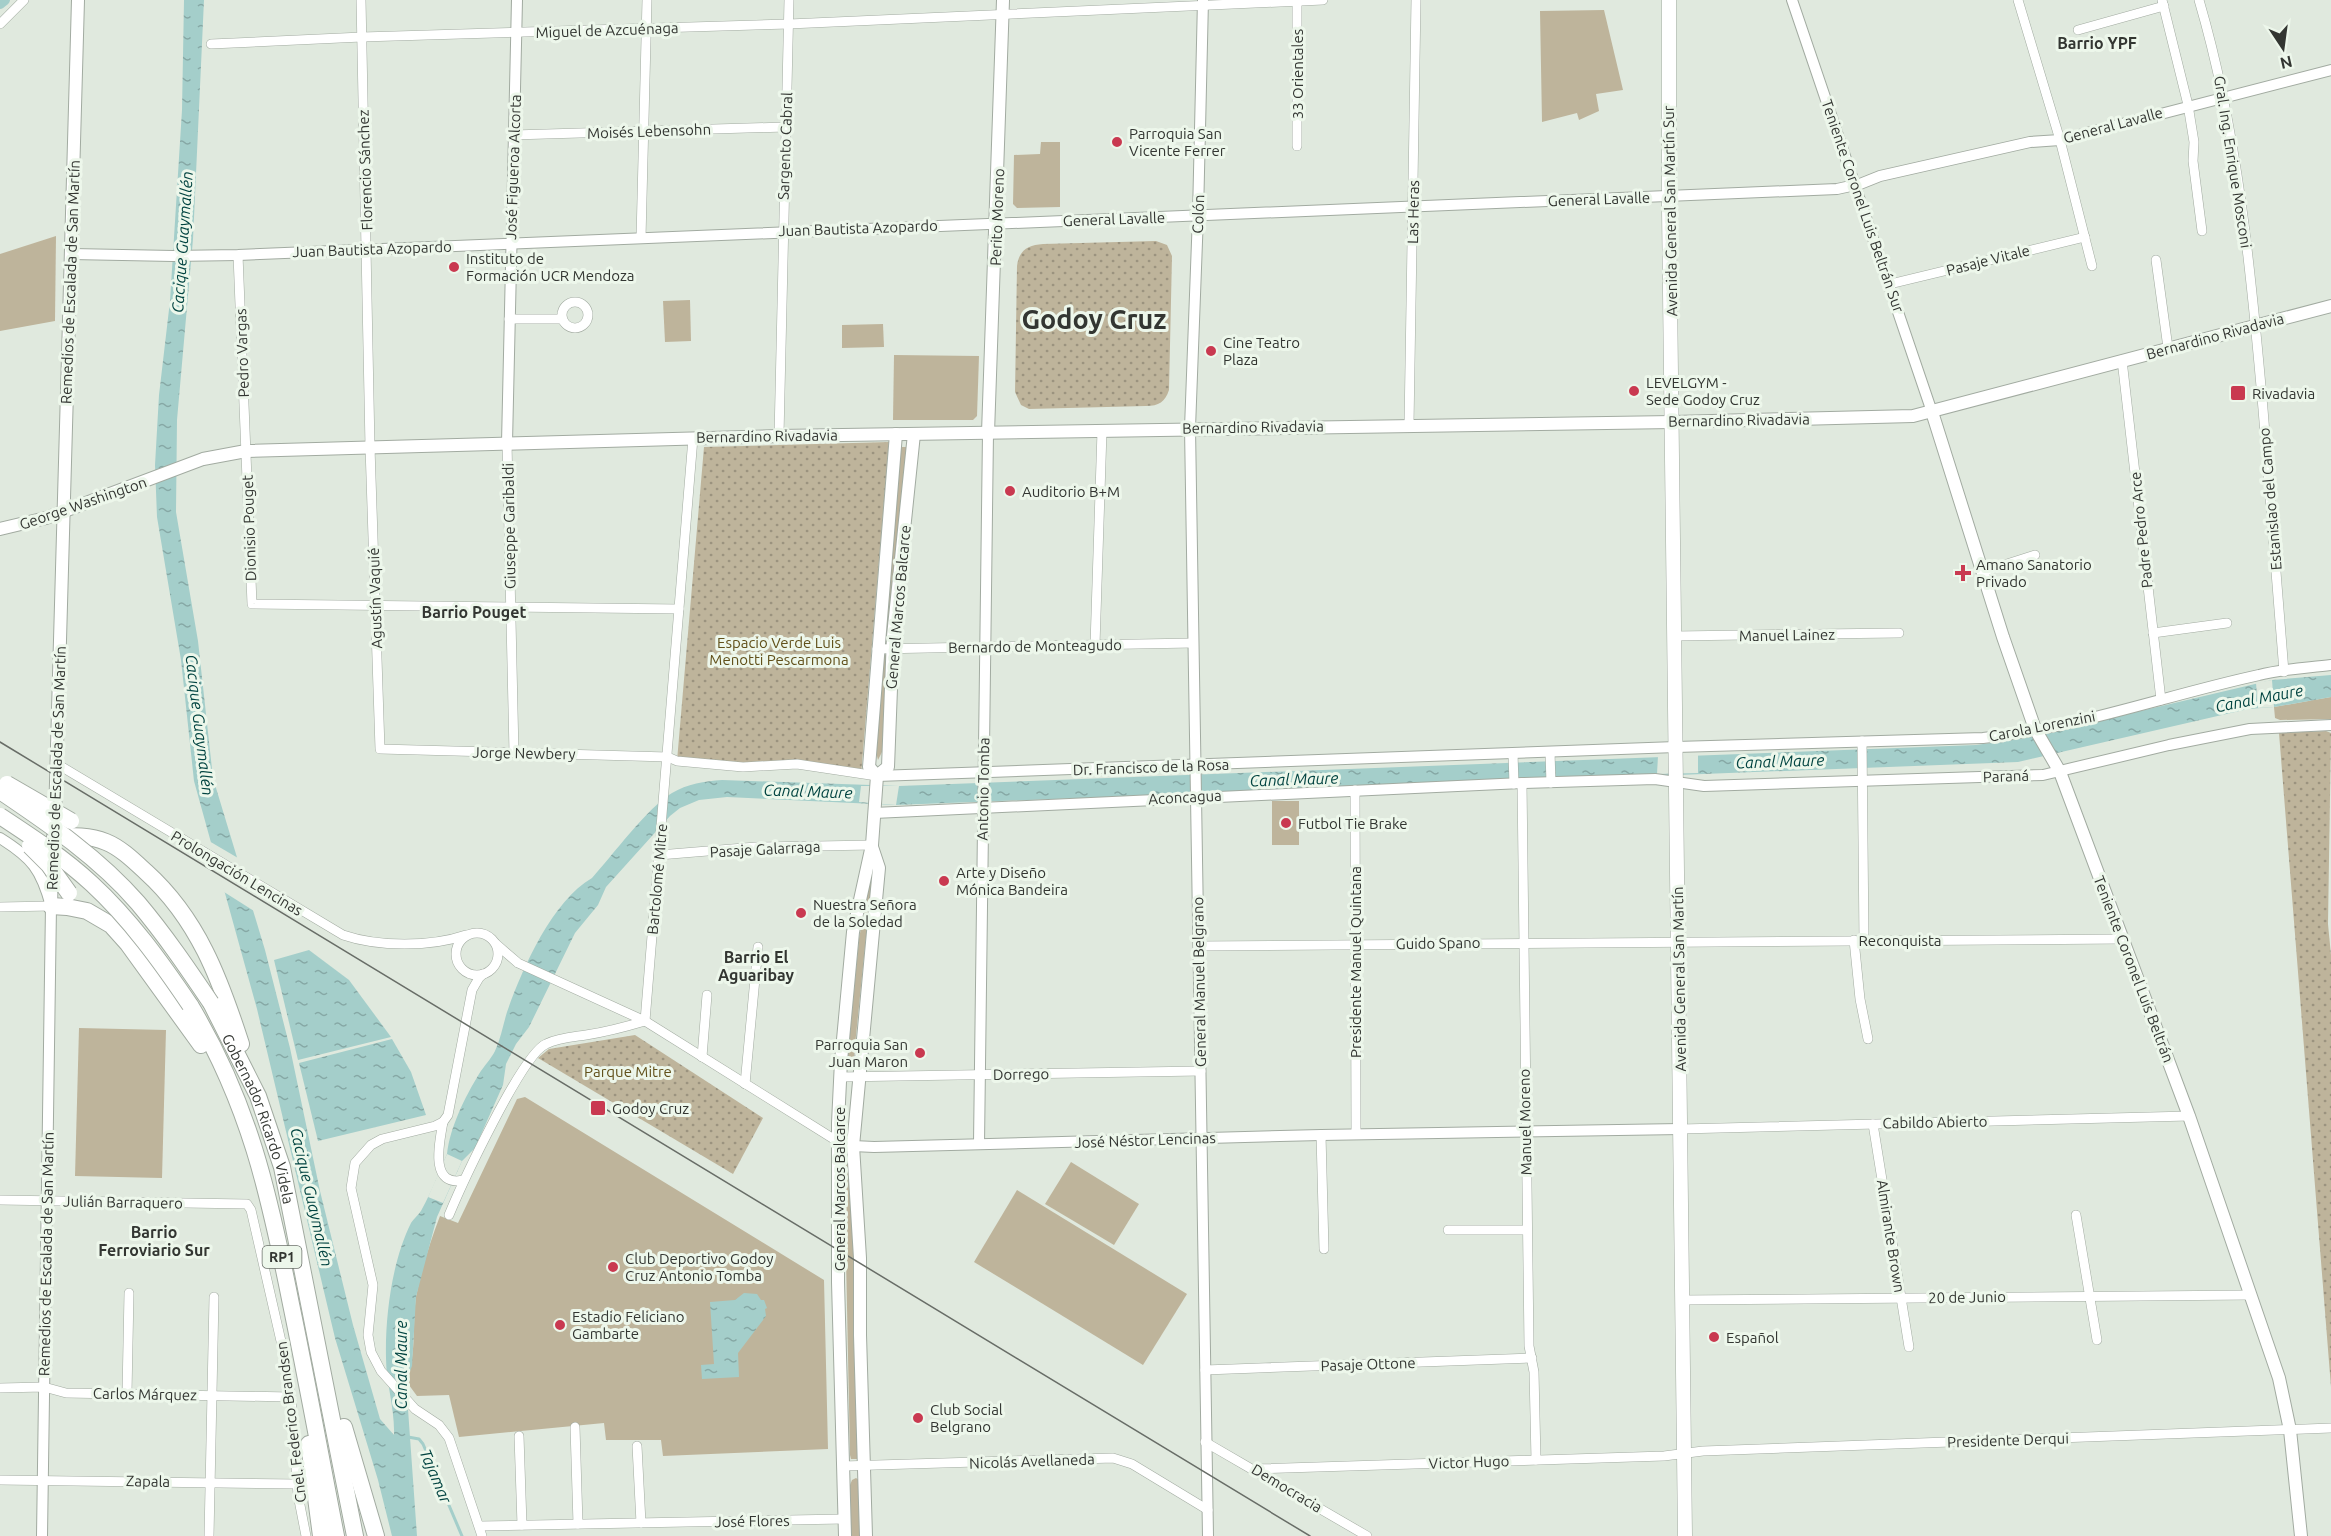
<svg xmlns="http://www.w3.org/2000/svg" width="2331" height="1536" viewBox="0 0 2331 1536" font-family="Ubuntu,sans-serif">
	<defs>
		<pattern id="park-dots" width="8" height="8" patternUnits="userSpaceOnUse" patternTransform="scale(1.5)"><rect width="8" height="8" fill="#beb49b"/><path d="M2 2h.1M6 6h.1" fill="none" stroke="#9b937f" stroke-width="1.8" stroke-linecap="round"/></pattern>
		<pattern id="water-ripples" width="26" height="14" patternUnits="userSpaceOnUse" patternTransform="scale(1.5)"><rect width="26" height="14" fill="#a4ceca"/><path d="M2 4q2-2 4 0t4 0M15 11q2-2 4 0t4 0" fill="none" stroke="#86a8a5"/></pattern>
	</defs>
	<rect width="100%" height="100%" fill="#e0e9de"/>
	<g fill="#beb49b">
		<path d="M1604,10L1623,90L1596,94L1599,111L1579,120L1577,113L1542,122L1540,11Z"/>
		<path d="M1041,142H1060V207L1017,208L1013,204L1014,155L1040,154Z"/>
		<path d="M56,236L55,321L0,331V254Z"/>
		<path d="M690,300L691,341L665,342L663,301Z"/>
		<path d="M883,324L884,347L842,348V325Z"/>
		<path d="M894,355L979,356L977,416L973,420H893Z"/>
		<path d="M901,447H907L887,641H883Z"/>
		<path d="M882,654L887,655L882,752L878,760L876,752Z"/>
		<path d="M2331,697V719L2280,720L2275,718L2274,707Z"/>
		<rect x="1272" y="801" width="27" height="44"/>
		<path d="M870,877L872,878L853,1065L847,1064L859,939Z"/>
		<path d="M79,1028L166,1030L162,1178L75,1176Z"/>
		<path d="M525,1097L824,1280L828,1449L663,1456L661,1440H606L604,1423L459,1437L449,1395L417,1396L406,1381C417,1355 412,1325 416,1297C421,1270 430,1242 440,1216L458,1223L517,1099Z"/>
		<path d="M844,1158H848L854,1226L858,1459H851L850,1455Z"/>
		<path d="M1071,1162L1139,1204L1114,1245L1045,1204Z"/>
		<path d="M1017,1190L1187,1294L1143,1365L974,1262Z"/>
		<path d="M856,1478L859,1480L863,1536H850V1485L852,1480Z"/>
	</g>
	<g fill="url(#park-dots)">
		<path d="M1156,241L1167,245L1172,256L1169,390C1165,402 1159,406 1146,406L1029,409L1021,405L1015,392L1017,266C1019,250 1028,245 1043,244Z"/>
		<path d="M889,442L861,775L832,770L677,761L704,447Z"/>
		<path d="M2326,731L2331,733L2328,924L2331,955V1387L2279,733Z"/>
		<path d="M635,1035L763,1118L733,1174L538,1058L549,1049Z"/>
	</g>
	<g fill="url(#water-ripples)">
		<path d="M184,0H204L193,239L177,420L176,512L198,641L213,778L265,950L290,1048L320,1191L353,1325L380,1419L394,1435C395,1409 386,1383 386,1358C385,1316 392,1261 411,1223C414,1218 420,1214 422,1209C432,1191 439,1172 447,1154C450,1127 465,1097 479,1074C484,1066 491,1059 495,1051C501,1038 503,1025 507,1012C522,969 552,901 592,878C612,856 648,807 672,793C687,784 705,781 722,780L899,786L1976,745L2026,738L2272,680L2331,675V697L2274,707L2248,709L2018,762L896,805L727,797L699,800L680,808L670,816L606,887L598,905L575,933L529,1027L516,1044L506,1064L503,1085L475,1148L462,1161L437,1217L416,1297L412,1366L406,1381L417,1536H392L378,1480L335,1338L257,1009L194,781L181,660L157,517L155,465L159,395L170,301L182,110Z"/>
		<path d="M309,950L349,980L391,1037L298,1060L274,960Z"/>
		<path d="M392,1039L411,1072L426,1115L318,1141L299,1063Z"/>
		<path d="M744,1293L757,1294L761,1300H764L767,1308L765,1309L766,1316L738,1353L739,1377L702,1379L701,1365L714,1364L710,1302L735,1300Z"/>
	</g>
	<g fill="#e0e9de">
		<path d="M2272,680L2274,707L2258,708L2256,683Z"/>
		<path d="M1698,755V773L1657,774L1658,756Z"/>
		<path d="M861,786H899L896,805L859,802Z"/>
		<path d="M209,841L238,858L254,911L224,892Z"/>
		<path d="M447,1154L462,1161L443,1203L428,1197Z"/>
	</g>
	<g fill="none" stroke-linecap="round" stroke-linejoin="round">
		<path stroke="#a4ceca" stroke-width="3" d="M408,1437L419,1439L423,1444L462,1536"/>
		<path stroke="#a4ceca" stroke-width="10" d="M0,4L5,0"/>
		<g stroke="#a2aba1" stroke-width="10">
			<g id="minor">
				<path d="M361,0L370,447L380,749L668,757L677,761L743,767L797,764L877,776"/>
				<path d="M2018,0L2060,140L2092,266"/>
				<path d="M2162,0L2188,105L2194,142L2193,161L2202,231"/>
				<path d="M2199,0C2238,133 2251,271 2263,409C2270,496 2277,584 2284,672"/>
				<path d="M1297,1V146"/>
				<path d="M0,24L24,0"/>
				<path d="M2078,30L2164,6"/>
				<path d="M211,44L362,37L789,24L1323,0"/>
				<path d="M513,135L785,127"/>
				<path d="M641,238L647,0"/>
				<path d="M238,255L252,604L679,609"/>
				<path d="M2156,260L2168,348"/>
				<path d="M1890,284L2085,237"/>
				<circle cx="575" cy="315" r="13"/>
				<path d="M509,319H562"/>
				<path d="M2122,360L2161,700"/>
				<path d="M1409,425L1416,0"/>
				<path d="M779,436L789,0"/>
				<path d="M507,443L514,753"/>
				<path d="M1982,572L2035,555"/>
				<path d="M2153,633L2227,623"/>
				<path d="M1675,636L1899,633"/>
				<path d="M1095,645L1102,431"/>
				<path d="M877,649L1193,643"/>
				<path d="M1862,741L1864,940"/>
				<path d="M1550,752L1551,783"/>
				<path d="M1513,753L1514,784"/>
				<path d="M57,764L343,935C378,947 431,947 466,935"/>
				<path d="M1522,783L1529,1346L1534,1372L1536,1460"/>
				<path d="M1355,790L1356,1134"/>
				<path d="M659,855L756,847L872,845"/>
				<path d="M0,907L51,906"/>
				<circle cx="477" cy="954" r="21"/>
				<path d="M1854,940L1860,999L1868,1039"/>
				<path d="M496,944L518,963L645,1021L837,1141"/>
				<path d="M1198,946L2122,939"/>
				<path d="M645,1021L693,438"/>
				<path d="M702,1057L707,995"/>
				<path d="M840,1077L1201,1071"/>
				<path d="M745,1084L758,947"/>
				<path d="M443,1122C440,1140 428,1188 464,1180"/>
				<path d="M1873,1124L1909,1347"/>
				<path d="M1681,1129L2189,1116"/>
				<path d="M1321,1135L1324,1249"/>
				<path d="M0,1200L247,1204L251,1210L286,1363L291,1397L298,1495L306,1536"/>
				<path d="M449,1215C461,1186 522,1054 546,1044C558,1038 573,1037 586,1035C606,1032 625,1027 645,1021"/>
				<path d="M2076,1215L2097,1340"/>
				<path d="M1448,1230H1527"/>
				<path d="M1682,1300L2251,1295"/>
				<path d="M1205,1370L1532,1358"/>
				<path d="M0,1388L44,1387L66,1393L291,1397"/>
				<path d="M127,1393L129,1293"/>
				<path d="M575,1427L578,1524"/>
				<path d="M519,1436L522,1525"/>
				<path d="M1205,1442L1367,1536"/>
				<path d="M637,1446L641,1523"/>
				<path d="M843,1466L1113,1458L1132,1464L1208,1510"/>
				<path d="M1254,1469L1664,1456L1703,1451L2331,1428"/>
				<path d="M0,1480L297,1484"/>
				<path d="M480,1526L844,1519"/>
				<path d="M209,1536L214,1297"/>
				<path d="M482,1536L449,1438L439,1425L415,1409L381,1371L371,1352L368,1335L373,1285L351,1188L355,1163L371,1145L382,1139L435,1126L443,1122L448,1115L472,990L479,978L483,974"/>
			</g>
		</g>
		<g stroke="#a2aba1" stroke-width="12">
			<g id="tertiary">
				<path d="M1203,0L1198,215L1190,428L1208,1536"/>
				<path d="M1792,0L1932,412"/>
				<path d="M72,254L173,256L238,255L1837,189L1860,184L1880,176L2030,142L2060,140L2331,70"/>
				<path d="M507,443L517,0"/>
				<path d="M877,776L1676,747L1983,738C2077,728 2167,695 2259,675C2282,669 2307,668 2331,665"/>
				<path d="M874,813L1522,783L1655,779L1704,786L2043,775L2169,745L2250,729L2331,725"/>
				<path d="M0,838C32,858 41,869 51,906L42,1536"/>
				<path d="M837,1141L853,1146L874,1147L1321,1135L1681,1129"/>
				<path d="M979,1144L988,433"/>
			</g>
		</g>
		<g stroke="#a2aba1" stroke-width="14">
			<g id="secondary">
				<path d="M1932,412L2003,637L2035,729L2060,772L2189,1116L2279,1378L2290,1430L2301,1536"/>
				<path d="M988,433L1003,0"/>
				<path d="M0,529L46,518L203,459L246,451L779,436L1673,422L1913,416L2331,306"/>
				<path d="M877,776L888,767L893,636L914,434"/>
				<path d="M55,818L78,0"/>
				<path d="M51,906L52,869"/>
				<path d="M845,1536L838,1282V1123L841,1061L853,932L872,845L877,776L869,767L896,434"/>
				<path d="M866,1536L860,1335V1258L853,1146L879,868L872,847"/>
			</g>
		</g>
		<g stroke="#a2aba1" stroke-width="15">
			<path id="primary" d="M1669,0V209L1685,1536"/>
		</g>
		<g stroke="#a2aba1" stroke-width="18">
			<g id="motorway">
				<path d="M55,837C73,836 89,835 106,842C121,848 134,861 146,872C198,919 220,979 241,1044"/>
				<path d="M51,906L67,907L87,911L111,925L128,944L201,1045"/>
				<path id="s1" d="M211,1003L258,1096L282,1167L355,1536"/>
				<path d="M190,1005C249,1103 269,1193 291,1304C307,1381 321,1459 336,1536"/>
				<path d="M344,1427L376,1536"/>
				<path d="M309,1444L321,1536"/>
			</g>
		</g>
		<use href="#minor" stroke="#fff" stroke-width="9"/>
		<use href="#tertiary" stroke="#fff" stroke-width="10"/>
		<use href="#secondary" stroke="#fff" stroke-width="12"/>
		<use href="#primary" stroke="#fff" stroke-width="14"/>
		<use href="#motorway" stroke="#fff" stroke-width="16"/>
		<path stroke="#686d67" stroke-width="1.5" d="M0,742L1310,1536"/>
		<g stroke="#a2aba1" stroke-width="18" stroke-linecap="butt">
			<g id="motorway-bridge">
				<path d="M7,784L71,821"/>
				<path d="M0,791C49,824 99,858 138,903C165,935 188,969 211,1003"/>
				<path d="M0,816C32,837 64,858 92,884C130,919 161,962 190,1005"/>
				<path d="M30,846L49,865L69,893"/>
			</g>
		</g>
		<use href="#motorway-bridge" stroke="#fff" stroke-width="16"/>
	</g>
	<g fill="#c93950" stroke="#edf7eb" stroke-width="2">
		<circle cx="1117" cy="142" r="6"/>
		<circle cx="454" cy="267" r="6"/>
		<circle cx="1211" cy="351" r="6"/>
		<circle cx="1634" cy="391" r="6"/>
		<rect x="2230" y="385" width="16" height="16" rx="3"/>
		<circle cx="1010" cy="491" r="6"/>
		<path d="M1960 564h6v6h6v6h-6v6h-6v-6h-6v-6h6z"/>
		<circle cx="1286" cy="823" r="6"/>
		<circle cx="944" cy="881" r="6"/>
		<circle cx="801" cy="913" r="6"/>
		<circle cx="920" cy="1053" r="6"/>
		<rect x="590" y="1100" width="16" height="16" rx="3"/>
		<circle cx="613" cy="1267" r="6"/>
		<circle cx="560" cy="1325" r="6"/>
		<circle cx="1714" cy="1337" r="6"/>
		<circle cx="918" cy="1418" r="6"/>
	</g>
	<g text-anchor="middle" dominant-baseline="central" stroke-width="6" stroke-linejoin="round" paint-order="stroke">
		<rect fill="#edf7eb" stroke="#6b706a" stroke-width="1.5" x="262.5" y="1246" width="39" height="22" rx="4.5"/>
		<g font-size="14" font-weight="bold" fill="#333632">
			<text x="282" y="1257">RP1</text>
		</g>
		<g font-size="15" fill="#333632" stroke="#edf7eb">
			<text transform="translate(607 30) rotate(-2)">Miguel de Azcuénaga</text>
			<text transform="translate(1297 74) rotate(-90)">33 Orientales</text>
			<text transform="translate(2113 125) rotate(-15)">General Lavalle</text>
			<text transform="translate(649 131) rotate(-2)">Moisés Lebensohn</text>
			<text transform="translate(785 146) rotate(-88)">Sargento Cabral</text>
			<text transform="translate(2233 162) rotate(81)">Gral. Ing. Enrique Mosconi</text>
			<text transform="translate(513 167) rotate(-88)">José Figueroa Alcorta</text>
			<text transform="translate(365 170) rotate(-92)">Florencio Sánchez</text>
			<text transform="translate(1599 199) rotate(-2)">General Lavalle</text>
			<text transform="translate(1863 206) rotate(71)">Teniente Coronel Luis Beltrán Sur</text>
			<text transform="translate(1670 211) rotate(-91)">Avenida General San Martín Sur</text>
			<text transform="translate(1413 212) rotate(-89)">Las Heras</text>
			<text transform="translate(1198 214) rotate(-88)">Colón</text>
			<text transform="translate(997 217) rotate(-88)">Perito Moreno</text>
			<text transform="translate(1114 219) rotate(-2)">General Lavalle</text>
			<text transform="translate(858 228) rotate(-2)">Juan Bautista Azopardo</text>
			<text transform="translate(372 249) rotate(-2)">Juan Bautista Azopardo</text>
			<text transform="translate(1988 260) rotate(-14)">Pasaje Vitale</text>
			<text transform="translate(70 282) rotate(-88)">Remedios de Escalada de San Martín</text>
			<text transform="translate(2215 336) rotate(-15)">Bernardino Rivadavia</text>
			<text transform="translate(242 353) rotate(-92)">Pedro Vargas</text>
			<text transform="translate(1739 420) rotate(-1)">Bernardino Rivadavia</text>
			<text transform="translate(1253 427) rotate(-1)">Bernardino Rivadavia</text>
			<text transform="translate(767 436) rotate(-1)">Bernardino Rivadavia</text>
			<text transform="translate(2270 499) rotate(-95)">Estanislao del Campo</text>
			<text transform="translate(83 503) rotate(-19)">George Washington</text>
			<text transform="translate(509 526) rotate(-91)">Giuseppe Garibaldi</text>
			<text transform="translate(249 528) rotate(-92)">Dionisio Pouget</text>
			<text transform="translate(2141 530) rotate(-96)">Padre Pedro Arce</text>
			<text transform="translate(375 598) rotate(-92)">Agustín Vaquié</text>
			<text transform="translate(898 607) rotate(-85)">General Marcos Balcarce</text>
			<text transform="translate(1787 635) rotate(-1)">Manuel Lainez</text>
			<text transform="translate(1035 646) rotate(-1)">Bernardo de Monteagudo</text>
			<text transform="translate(2042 726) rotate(-11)">Carola Lorenzini</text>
			<text transform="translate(524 753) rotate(1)">Jorge Newbery</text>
			<text transform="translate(1151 767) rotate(-2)">Dr. Francisco de la Rosa</text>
			<text transform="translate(56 768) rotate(-88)">Remedios de Escalada de San Martín</text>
			<text transform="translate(2006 776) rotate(-2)">Paraná</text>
			<text transform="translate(983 789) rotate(-89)">Antonio Tomba</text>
			<text transform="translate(1185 797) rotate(-3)">Aconcagua</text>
			<text transform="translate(765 849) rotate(-3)">Pasaje Galarraga</text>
			<text transform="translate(237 873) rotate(31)">Prolongación Lencinas</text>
			<text transform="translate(657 879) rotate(-85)">Bartolomé Mitre</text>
			<text x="1900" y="940">Reconquista</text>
			<text transform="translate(1438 943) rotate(-1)">Guido Spano</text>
			<text transform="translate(1355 962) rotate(-90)">Presidente Manuel Quintana</text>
			<text transform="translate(2134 969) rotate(69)">Teniente Coronel Luis Beltrán</text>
			<text transform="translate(1679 979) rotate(-91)">Avenida General San Martín</text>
			<text transform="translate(1199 982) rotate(-91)">General Manuel Belgrano</text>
			<text transform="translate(1021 1074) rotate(-1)">Dorrego</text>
			<text stroke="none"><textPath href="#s1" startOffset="126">Gobernador Ricardo Videla</textPath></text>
			<text transform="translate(1525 1122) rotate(-91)">Manuel Moreno</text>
			<text transform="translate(1935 1122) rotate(-1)">Cabildo Abierto</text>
			<text transform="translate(1145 1140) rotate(-2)">José Néstor Lencinas</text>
			<text transform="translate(839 1189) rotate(-90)">General Marcos Balcarce</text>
			<text transform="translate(123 1202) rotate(1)">Julián Barraquero</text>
			<text transform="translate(1891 1236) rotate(81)">Almirante Brown</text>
			<text transform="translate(46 1254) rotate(-89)">Remedios de Escalada de San Martín</text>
			<text transform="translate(1967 1297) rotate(-1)">20 de Junio</text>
			<text transform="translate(1368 1364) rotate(-2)">Pasaje Ottone</text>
			<text transform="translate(145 1394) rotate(1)">Carlos Márquez</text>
			<text transform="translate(291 1422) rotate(-97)">Cnel. Federico Brandsen</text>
			<text transform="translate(2008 1440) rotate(-2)">Presidente Derqui</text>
			<text transform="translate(1032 1461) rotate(-2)">Nicolás Avellaneda</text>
			<text transform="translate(1469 1462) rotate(-2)">Victor Hugo</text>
			<text transform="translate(148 1481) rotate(1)">Zapala</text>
			<text transform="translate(1287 1488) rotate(31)">Democracia</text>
			<text transform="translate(752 1521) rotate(-1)">José Flores</text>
		</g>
		<g font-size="15" fill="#333632" stroke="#edf7eb" text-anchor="start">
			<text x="1129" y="133">Parroquia San<tspan x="1129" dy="17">Vicente Ferrer</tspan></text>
			<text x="466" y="258">Instituto de<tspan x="466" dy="17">Formación UCR Mendoza</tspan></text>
			<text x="1223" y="342">Cine Teatro<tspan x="1223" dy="17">Plaza</tspan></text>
			<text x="1646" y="382">LEVELGYM -<tspan x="1646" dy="17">Sede Godoy Cruz</tspan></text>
			<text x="2252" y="393">Rivadavia</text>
			<text x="1022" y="491">Auditorio B+M</text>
			<text x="1976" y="564">Amano Sanatorio<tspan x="1976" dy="17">Privado</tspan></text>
			<text x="1298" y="823">Futbol Tie Brake</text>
			<text x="956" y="872">Arte y Diseño<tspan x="956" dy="17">Mónica Bandeira</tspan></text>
			<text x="813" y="904">Nuestra Señora<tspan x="813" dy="17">de la Soledad</tspan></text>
			<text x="908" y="1044" text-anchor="end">Parroquia San<tspan x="908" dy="17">Juan Maron</tspan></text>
			<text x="612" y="1108">Godoy Cruz</text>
			<text x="625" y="1258">Club Deportivo Godoy<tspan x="625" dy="17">Cruz Antonio Tomba</tspan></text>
			<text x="572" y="1316">Estadio Feliciano<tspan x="572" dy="17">Gambarte</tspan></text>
			<text x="1726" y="1337">Español</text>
			<text x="930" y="1409">Club Social<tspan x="930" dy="17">Belgrano</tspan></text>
		</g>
		<g font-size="15" fill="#61501a" stroke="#edf7eb">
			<text x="779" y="642">Espacio Verde Luis<tspan x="779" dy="17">Menotti Pescarmona</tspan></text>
			<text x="628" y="1071">Parque Mitre</text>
		</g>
		<g font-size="16" font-weight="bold" fill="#333632" stroke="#edf7eb">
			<text x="2097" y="43">Barrio YPF</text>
			<text x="474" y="612">Barrio Pouget</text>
			<text x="756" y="957">Barrio El<tspan x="756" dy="18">Aguaribay</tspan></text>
			<text x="154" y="1232">Barrio<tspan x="154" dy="18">Ferroviario Sur</tspan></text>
		</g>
		<g font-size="16" font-style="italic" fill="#024441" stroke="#edf7eb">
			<text transform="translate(182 242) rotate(-86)">Cacique Guaymallén</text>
			<text transform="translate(2259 698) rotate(-11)">Canal Maure</text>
			<text transform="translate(200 725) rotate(83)">Cacique Guaymallén</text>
			<text transform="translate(1780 761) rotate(-2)">Canal Maure</text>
			<text transform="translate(1294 779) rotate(-2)">Canal Maure</text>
			<text transform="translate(808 791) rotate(2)">Canal Maure</text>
			<text transform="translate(312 1197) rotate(77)">Cacique Guaymallén</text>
			<text transform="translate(401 1365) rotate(-90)">Canal Maure</text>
			<text transform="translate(436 1476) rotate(67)">Tajamar</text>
		</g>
		<g font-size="27" font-weight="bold" fill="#333632" stroke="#edf7eb">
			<text x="1094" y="319">Godoy Cruz</text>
		</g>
	</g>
	<g transform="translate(2283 48) rotate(167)" stroke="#edf7eb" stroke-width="4.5" paint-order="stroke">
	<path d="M0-4.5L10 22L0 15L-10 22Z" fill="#333632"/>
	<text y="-9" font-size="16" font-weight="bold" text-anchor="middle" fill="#333632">N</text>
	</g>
</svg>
